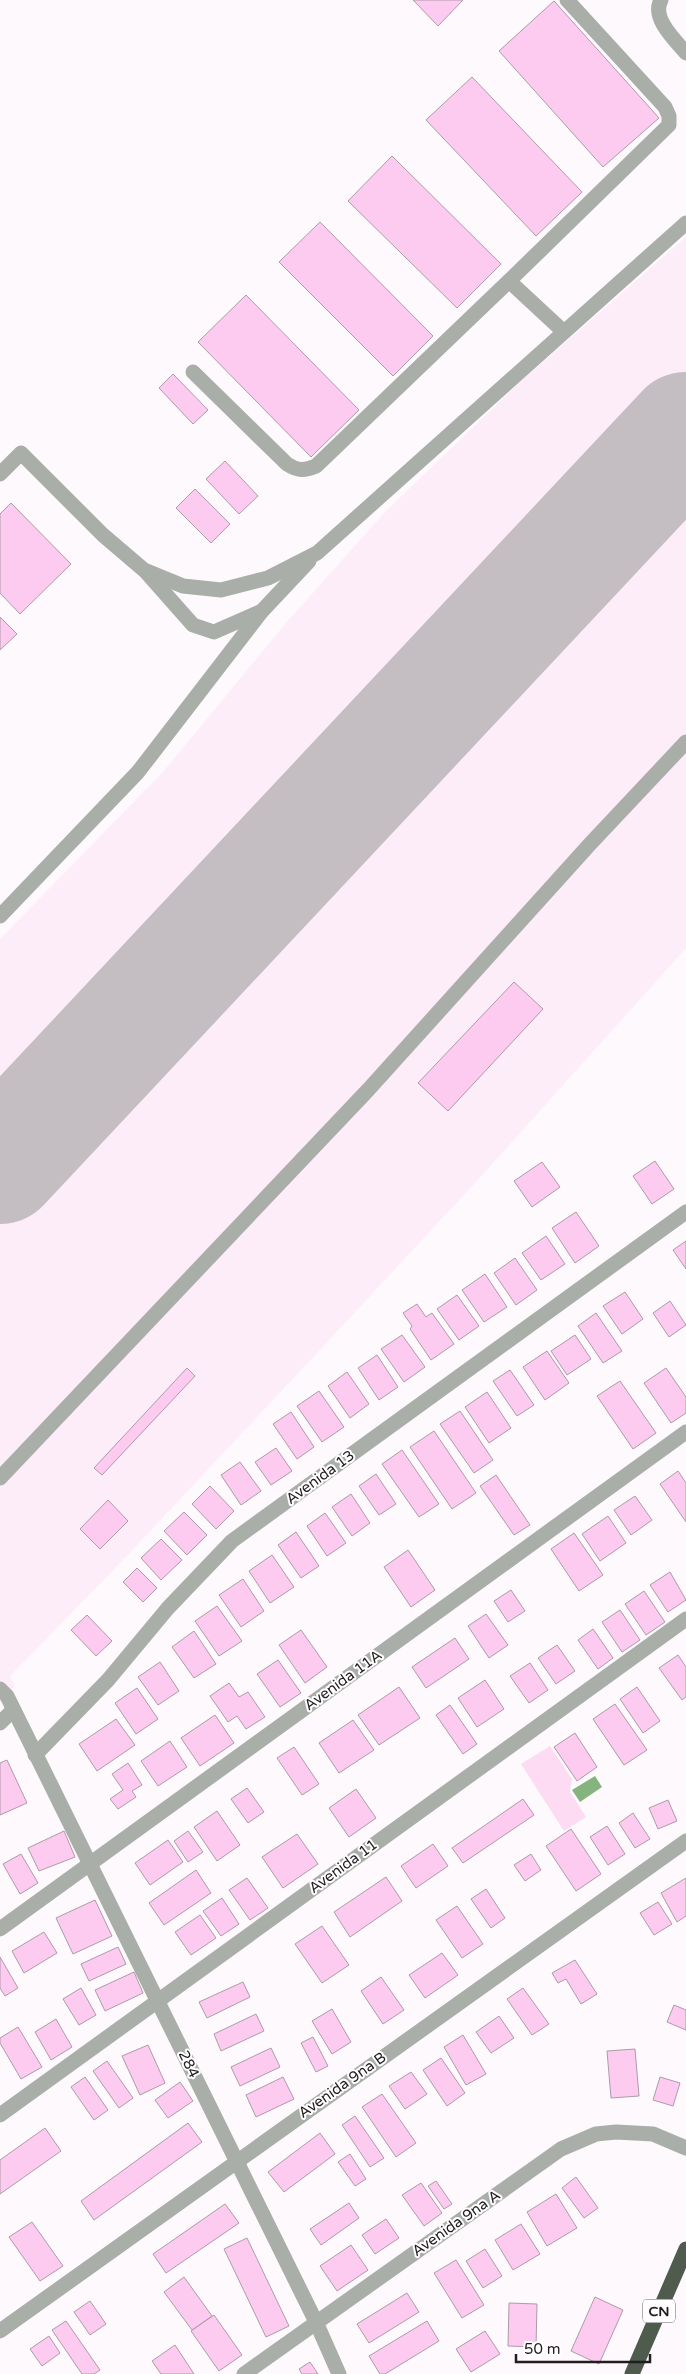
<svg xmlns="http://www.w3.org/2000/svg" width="686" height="2374" viewBox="0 0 686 2374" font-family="'Varela Round',sans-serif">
	<rect width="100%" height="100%" fill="#fdf9fc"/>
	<path fill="#fcedf8" d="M686,237V948L485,1172L316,1354L123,1560L10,1676L15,1686L0,1703V939L163,772L286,623L386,511L519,383Z"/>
	<path fill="#fddbf3" d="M550,1746L572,1779L570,1792L586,1817L564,1831L521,1764Z"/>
	<path fill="#85b47f" d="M595,1776L602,1787L580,1802L572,1790Z"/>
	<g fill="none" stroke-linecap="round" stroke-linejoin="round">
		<path stroke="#c4bec2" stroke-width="120" d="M0,1164L686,432"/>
	</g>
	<g fill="#fdcbf0" stroke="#ad9ba7">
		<path d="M413,0H463L438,26Z"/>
		<path d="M554,1L659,118L603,167L499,51Z"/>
		<path d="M472,77L582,192L536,236L426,120Z"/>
		<path d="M392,156L501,264L457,308L348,201Z"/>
		<path d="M320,222L433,336L393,376L279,262Z"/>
		<path d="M246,295L359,410L311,457L198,342Z"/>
		<path d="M173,374L208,410L193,424L159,388Z"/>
		<path d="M225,461L258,496L239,514L206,479Z"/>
		<path d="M195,489L230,524L211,543L176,508Z"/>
		<path d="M11,503L71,564L20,614L0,593V514Z"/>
		<path d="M0,617L17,634L0,650Z"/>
		<path d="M514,982L543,1009L448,1111L418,1083Z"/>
		<path d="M655,1161L674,1189L652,1204L633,1176Z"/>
		<path d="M542,1162L560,1187L532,1207L514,1181Z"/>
		<path d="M576,1212L599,1246L575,1263L552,1228Z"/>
		<path d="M546,1236L565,1264L541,1280L522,1253Z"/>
		<path d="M686,1241V1269L673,1250Z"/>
		<path d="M515,1258L537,1290L516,1305L494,1273Z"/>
		<path d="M485,1274L507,1307L484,1322L462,1290Z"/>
		<path d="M625,1292L643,1319L622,1334L603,1306Z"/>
		<path d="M457,1295L479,1326L459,1340L437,1309Z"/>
		<path d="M670,1301L686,1325L669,1337L653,1313Z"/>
		<path d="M417,1304L426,1317L432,1313L454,1344L431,1360L410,1329L412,1326L403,1313Z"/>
		<path d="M596,1313L622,1351L603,1363L578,1326Z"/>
		<path d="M402,1335L425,1367L404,1382L381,1349Z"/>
		<path d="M575,1335L591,1359L567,1375L551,1351Z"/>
		<path d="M547,1351L569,1383L545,1400L523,1367Z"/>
		<path d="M377,1355L398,1387L379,1400L358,1368Z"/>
		<path d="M187,1368L195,1376L102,1475L94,1468Z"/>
		<path d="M666,1368L686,1397V1413L671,1423L644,1383Z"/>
		<path d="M510,1370L534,1405L517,1416L493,1381Z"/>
		<path d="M347,1372L369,1404L350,1418L328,1386Z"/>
		<path d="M620,1381L656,1433L633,1449L597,1396Z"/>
		<path d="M319,1391L344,1427L322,1442L297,1406Z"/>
		<path d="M487,1392L511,1428L489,1443L465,1407Z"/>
		<path d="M460,1411L493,1460L474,1473L440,1424Z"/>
		<path d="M291,1412L314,1447L297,1459L273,1424Z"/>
		<path d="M434,1431L476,1493L452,1509L410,1447Z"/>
		<path d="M276,1448L292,1471L271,1485L255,1462Z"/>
		<path d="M402,1450L439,1504L419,1517L382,1464Z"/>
		<path d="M240,1462L261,1491L241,1505L221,1475Z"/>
		<path d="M678,1471L686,1483V1522L660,1484Z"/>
		<path d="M376,1474L396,1504L379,1515L359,1486Z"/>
		<path d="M496,1475L530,1525L514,1535L480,1486Z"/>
		<path d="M210,1486L234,1511L216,1529L192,1504Z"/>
		<path d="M351,1494L370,1523L352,1536L332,1507Z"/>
		<path d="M635,1496L652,1520L631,1535L614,1510Z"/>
		<path d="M108,1500L128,1521L100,1549L80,1529Z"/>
		<path d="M184,1512L207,1535L187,1555L164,1531Z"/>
		<path d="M325,1513L346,1543L327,1556L307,1526Z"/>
		<path d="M608,1516L626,1543L600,1561L582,1534Z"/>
		<path d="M296,1532L319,1566L301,1578L278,1545Z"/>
		<path d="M574,1533L603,1575L579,1591L551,1549Z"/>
		<path d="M161,1539L182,1560L161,1580L141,1558Z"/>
		<path d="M408,1550L435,1590L411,1607L384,1567Z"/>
		<path d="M272,1555L294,1587L270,1603L249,1571Z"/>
		<path d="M137,1568L157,1588L143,1602L123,1582Z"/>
		<path d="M670,1572L686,1600L668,1612L650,1585Z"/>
		<path d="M243,1579L264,1611L241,1627L219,1595Z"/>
		<path d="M511,1590L525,1611L508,1622L494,1601Z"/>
		<path d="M644,1591L665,1622L646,1635L625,1604Z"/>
		<path d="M217,1606L242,1641L219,1656L195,1621Z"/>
		<path d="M620,1610L640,1640L622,1652L602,1622Z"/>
		<path d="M486,1614L508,1645L489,1658L468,1626Z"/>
		<path d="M87,1615L112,1641L96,1656L71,1630Z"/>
		<path d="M593,1629L613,1658L598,1669L578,1640Z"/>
		<path d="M301,1630L327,1667L305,1683L279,1645Z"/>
		<path d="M194,1631L216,1664L194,1678L172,1647Z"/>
		<path d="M455,1638L469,1659L426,1688L412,1667Z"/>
		<path d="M557,1645L575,1671L556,1684L538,1658Z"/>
		<path d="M678,1655L686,1667V1697L682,1700L659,1668Z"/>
		<path d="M278,1660L301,1693L280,1707L257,1674Z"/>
		<path d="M160,1662L179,1691L158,1705L138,1677Z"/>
		<path d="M530,1663L548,1690L529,1703L510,1676Z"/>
		<path d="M485,1680L504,1709L477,1727L458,1698Z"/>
		<path d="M229,1683L239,1697L248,1692L265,1717L246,1729L237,1716L228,1722L210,1696Z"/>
		<path d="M399,1687L420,1718L379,1745L358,1715Z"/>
		<path d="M637,1687L660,1721L643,1733L620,1699Z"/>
		<path d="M137,1688L158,1719L136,1734L115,1703Z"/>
		<path d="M615,1704L647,1750L624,1765L593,1719Z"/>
		<path d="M450,1705L477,1744L463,1754L436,1715Z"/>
		<path d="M215,1715L234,1743L200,1766L181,1738Z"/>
		<path d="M116,1719L135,1745L97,1771L79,1744Z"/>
		<path d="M353,1720L374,1750L339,1773L319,1743Z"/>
		<path d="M575,1733L597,1767L577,1781L554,1747Z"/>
		<path d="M170,1741L187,1767L158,1786L141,1761Z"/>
		<path d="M294,1747L319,1784L302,1795L277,1758Z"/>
		<path d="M7,1760L27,1803L0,1815V1763Z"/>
		<path d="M128,1763L142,1785L132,1791L136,1797L118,1809L110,1799L123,1790L112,1774Z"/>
		<path d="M247,1788L264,1812L248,1823L231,1799Z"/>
		<path d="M356,1789L376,1818L349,1837L329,1808Z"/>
		<path d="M523,1799L534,1815L463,1863L452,1848Z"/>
		<path d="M668,1800L677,1821L658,1829L649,1808Z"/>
		<path d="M217,1811L240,1845L217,1861L194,1827Z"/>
		<path d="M633,1813L650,1839L635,1848L619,1823Z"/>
		<path d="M607,1826L625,1854L608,1865L590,1837Z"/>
		<path d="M571,1829L601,1874L576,1891L546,1846Z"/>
		<path d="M64,1831L75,1857L39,1871L28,1848Z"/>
		<path d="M188,1831L203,1852L188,1862L174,1841Z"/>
		<path d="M297,1834L318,1864L283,1888L262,1857Z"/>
		<path d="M168,1840L183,1862L150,1885L135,1863Z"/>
		<path d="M433,1844L448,1866L416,1888L401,1866Z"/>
		<path d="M21,1854L38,1883L20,1894L3,1864Z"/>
		<path d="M531,1854L541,1870L525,1881L514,1865Z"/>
		<path d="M196,1870L211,1893L164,1925L149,1903Z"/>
		<path d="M386,1877L402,1901L350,1937L334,1912Z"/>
		<path d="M247,1878L268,1908L250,1920L229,1890Z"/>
		<path d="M686,1878V1916L677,1922L661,1893Z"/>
		<path d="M486,1889L505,1918L491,1928L471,1899Z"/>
		<path d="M222,1898L239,1924L221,1936L203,1911Z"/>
		<path d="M95,1900L112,1936L73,1954L56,1918Z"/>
		<path d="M658,1902L672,1924L654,1935L640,1913Z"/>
		<path d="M457,1906L483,1944L462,1958L436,1920Z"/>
		<path d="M200,1915L216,1938L191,1955L175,1932Z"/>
		<path d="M322,1926L349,1965L322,1983L295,1944Z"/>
		<path d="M44,1932L57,1953L24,1973L12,1951Z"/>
		<path d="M118,1947L126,1964L89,1981L81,1964Z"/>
		<path d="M442,1953L458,1975L425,1998L409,1975Z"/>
		<path d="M0,1957L18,1988L5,1996L0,1988Z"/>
		<path d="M575,1960L597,1994L581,2004L566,1979L558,1983L552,1973Z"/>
		<path d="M134,1972L143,1993L105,2011L95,1990Z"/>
		<path d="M381,1977L404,2010L383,2024L361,1991Z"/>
		<path d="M243,1982L250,1997L207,2018L199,2002Z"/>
		<path d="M81,1988L96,2015L79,2025L63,1999Z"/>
		<path d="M523,1988L549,2024L532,2035L507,1999Z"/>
		<path d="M674,2005L686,2010V2030L667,2022Z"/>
		<path d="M332,2009L351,2042L332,2054L312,2021Z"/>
		<path d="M256,2014L264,2031L221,2051L214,2034Z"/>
		<path d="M499,2016L514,2038L491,2053L476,2032Z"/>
		<path d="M56,2019L72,2047L51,2060L35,2032Z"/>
		<path d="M18,2027L42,2067L21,2079L0,2043V2038Z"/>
		<path d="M463,2035L486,2074L466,2085L444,2047Z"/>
		<path d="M313,2037L328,2066L316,2072L301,2043Z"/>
		<path d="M148,2045L165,2083L140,2095L122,2056Z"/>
		<path d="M271,2048L280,2067L240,2086L231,2067Z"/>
		<path d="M635,2049L639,2096L611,2098L607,2051Z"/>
		<path d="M441,2058L465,2093L447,2106L423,2070Z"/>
		<path d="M107,2061L133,2098L119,2108L93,2071Z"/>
		<path d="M411,2072L427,2094L405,2109L389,2086Z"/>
		<path d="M85,2077L108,2110L94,2120L71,2087Z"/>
		<path d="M283,2077L294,2099L256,2117L246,2095Z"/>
		<path d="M660,2077L680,2083L673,2106L653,2100Z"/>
		<path d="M180,2082L193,2101L168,2118L155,2100Z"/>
		<path d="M382,2094L416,2143L396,2157L362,2107Z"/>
		<path d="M355,2116L384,2158L370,2167L342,2125Z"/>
		<path d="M188,2123L202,2142L94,2220L81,2201Z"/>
		<path d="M45,2128L61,2151L0,2194V2160Z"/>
		<path d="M320,2133L335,2154L284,2192L268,2172Z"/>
		<path d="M350,2154L366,2179L355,2186L338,2162Z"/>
		<path d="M576,2177L598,2208L584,2218L562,2188Z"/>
		<path d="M436,2181L452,2204L444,2209L428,2186Z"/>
		<path d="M421,2183L442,2213L424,2226L402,2195Z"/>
		<path d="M556,2194L577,2228L547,2246L527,2212Z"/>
		<path d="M349,2203L359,2218L321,2245L310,2229Z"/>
		<path d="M225,2204L239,2223L166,2273L153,2254Z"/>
		<path d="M386,2219L399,2238L375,2254L362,2235Z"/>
		<path d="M32,2222L63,2266L40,2281L9,2237Z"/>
		<path d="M521,2224L540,2254L513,2270L495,2240Z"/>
		<path d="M247,2238L289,2326L266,2337L224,2249Z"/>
		<path d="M351,2245L368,2270L337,2291L320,2266Z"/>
		<path d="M485,2249L502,2276L483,2288L466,2261Z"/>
		<path d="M456,2260L484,2305L462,2318L434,2273Z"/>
		<path d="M184,2277L212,2316L192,2330L164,2292Z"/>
		<path d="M407,2293L419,2312L369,2343L357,2324Z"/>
		<path d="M595,2297L623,2310L599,2364L571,2351Z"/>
		<path d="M90,2301L106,2324L90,2335L74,2312Z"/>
		<path d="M509,2303L537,2304L536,2347L508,2346Z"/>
		<path d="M214,2315L242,2355L219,2371L191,2331Z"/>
		<path d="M66,2321L100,2370L94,2374H82L52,2330Z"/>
		<path d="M427,2321L439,2341L385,2374H380L369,2356Z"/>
		<path d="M485,2331L500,2354L471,2372L456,2349Z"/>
		<path d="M49,2336L60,2353L42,2366L30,2349Z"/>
		<path d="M175,2345L194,2374H161L152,2361Z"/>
		<path d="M310,2362L318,2374H302L299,2369Z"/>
	</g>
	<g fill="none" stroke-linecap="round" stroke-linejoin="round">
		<g stroke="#a9afa8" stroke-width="15">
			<path d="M661,0C651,18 675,40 686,53"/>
			<path d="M509,281L669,125V116L665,107L567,0"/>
			<path d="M193,372L287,464C298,471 304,471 316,466L509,281L564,332"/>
			<path d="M0,474L21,453L103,535L144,570L183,586L221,590L268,578L317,553L686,223"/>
			<path d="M147,573L193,625L214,632L262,611L309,561"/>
			<path d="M0,916L138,772L262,611"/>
			<path d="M0,1478L368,1090L590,844L686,742"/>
			<path d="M0,1689L7,1696L316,2322L339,2374"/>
			<path d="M0,1723L13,1710"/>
			<path d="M35,1755L108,1680L168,1608L232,1541L686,1212"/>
			<path d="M0,1929L686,1432"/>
			<path d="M0,2115L686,1619"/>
			<path d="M0,2331L686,1841"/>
			<path d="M244,2374L561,2149L596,2134L616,2132L653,2134L686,2148"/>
		</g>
		<path stroke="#4e5b4d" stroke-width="15" d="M632,2374L686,2249"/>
	</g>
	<g text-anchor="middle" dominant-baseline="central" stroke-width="4" stroke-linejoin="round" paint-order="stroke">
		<rect fill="#fff" stroke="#656064" stroke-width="1" x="643" y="2299.5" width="32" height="23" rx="4"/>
		<g font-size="14" font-weight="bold" fill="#231c21">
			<text x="659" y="2311">CN</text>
		</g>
		<g font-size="15" fill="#231c21" stroke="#fff">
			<text transform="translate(320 1477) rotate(-36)">Avenida 13</text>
			<text transform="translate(343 1680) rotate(-36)">Avenida 11A</text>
			<text transform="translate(343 1866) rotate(-36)">Avenida 11</text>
			<text transform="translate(189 2064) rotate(64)">284</text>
			<text transform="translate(342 2085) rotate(-35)">Avenida 9na B</text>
			<text transform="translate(456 2223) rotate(-35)">Avenida 9na A</text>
		</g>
	</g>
	<path d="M516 2354v8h134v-8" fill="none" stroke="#231c21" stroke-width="2.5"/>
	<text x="524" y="2354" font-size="15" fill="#231c21" stroke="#ffffff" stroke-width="4" paint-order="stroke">50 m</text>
</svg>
